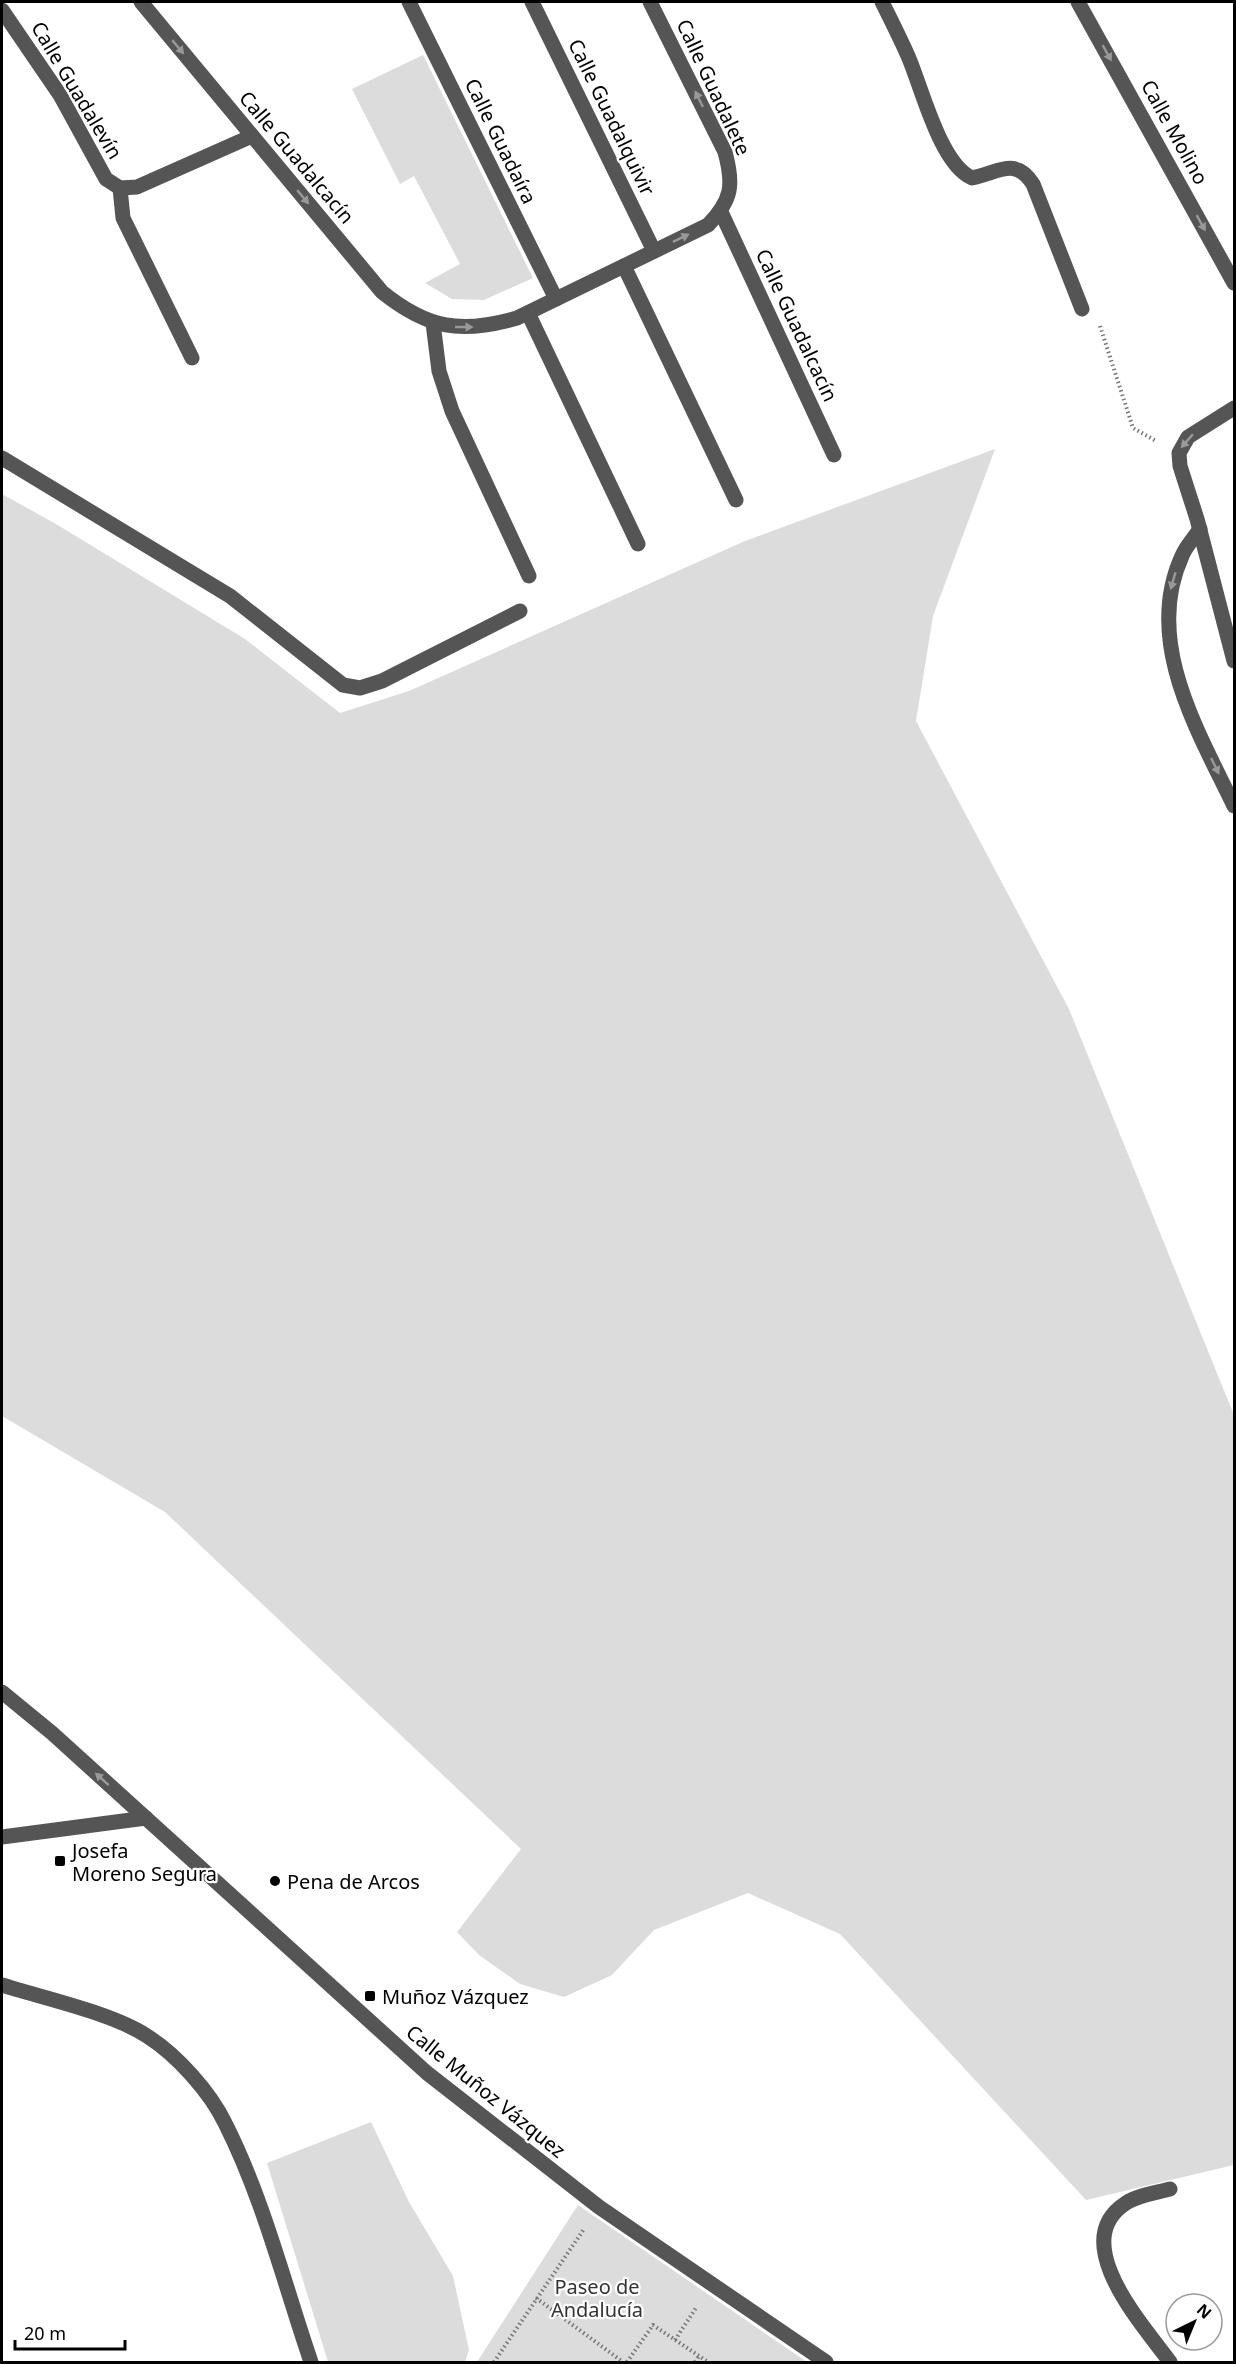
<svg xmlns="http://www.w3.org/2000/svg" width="1236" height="2364" viewBox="0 0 1236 2364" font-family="'Noto Sans',sans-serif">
	<rect width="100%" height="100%" fill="#fff"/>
	<g fill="#dcdcdc">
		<path d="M423,55L533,278L484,300L452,299L425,283L460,264L414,176L400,184L352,89Z"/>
		<path d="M995,449L933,616L916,721L1069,1009L1234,1415V2165L1086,2200L840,1934L748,1893L654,1930L612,1975L564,1997L520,1984L479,1955L457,1932L521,1849L165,1512L2,1416V494L56,524L245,639L340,713L409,691L745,541Z"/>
		<path d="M371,2122L409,2202L453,2276L469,2350L465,2362H328L267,2163Z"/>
		<path d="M578,2205L807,2362H477Z"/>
	</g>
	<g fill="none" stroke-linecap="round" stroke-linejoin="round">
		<g stroke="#777" stroke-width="4" stroke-dasharray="1.5 3" stroke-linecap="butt">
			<path d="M1100,326L1133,428L1156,441"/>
			<path d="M536,2298L623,2362"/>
			<path d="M675,2340L696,2308"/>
			<path d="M494,2362L584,2229"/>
			<path d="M627,2362L653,2325L708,2362"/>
			<path d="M695,2362L699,2356"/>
		</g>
		<g stroke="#555" stroke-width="15">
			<path d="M141,2L382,292C428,329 461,334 517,318L708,225C732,200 734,185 725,152L650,2"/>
			<path d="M409,2L556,299"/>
			<path d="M532,2L654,251"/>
			<path d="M882,2C891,20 900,38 908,56C922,88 940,164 972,178C998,173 1015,156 1033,184L1082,309"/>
			<path d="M1078,2L1234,283"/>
			<path d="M2,10L60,95L106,179L120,188L137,187L252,136"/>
			<path d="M120,188L123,218L192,358"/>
			<path d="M721,212L834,455"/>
			<path d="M624,266L736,500"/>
			<path d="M528,313L638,544"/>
			<path d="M433,323L439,371L452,411L529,576"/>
			<path d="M1234,408L1188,437L1179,453L1180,466L1197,519L1234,661"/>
			<path d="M2,458L230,596L343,685L360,688L382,681L520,611"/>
			<path d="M1200,529C1194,538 1186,546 1182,556C1143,641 1198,731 1234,806"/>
			<path d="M2,1692L52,1733L427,2073L599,2207L826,2362"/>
			<path d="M2,1837L146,1818"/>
			<path d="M2,1985C43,1998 112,2013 147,2036C177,2055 210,2092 225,2123C263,2198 284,2283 311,2362"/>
			<path d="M1170,2189C1155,2193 1138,2195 1126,2203C1066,2242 1144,2326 1170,2362"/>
		</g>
	</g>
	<defs><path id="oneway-solid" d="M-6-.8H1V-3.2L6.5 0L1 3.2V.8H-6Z" transform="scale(1.5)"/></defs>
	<g fill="#999">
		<use href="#oneway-solid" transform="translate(178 47) rotate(50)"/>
		<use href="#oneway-solid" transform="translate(1107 53) rotate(61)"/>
		<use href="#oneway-solid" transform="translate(699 99) rotate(-116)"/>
		<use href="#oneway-solid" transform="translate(303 197) rotate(50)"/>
		<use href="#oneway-solid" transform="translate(1201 223) rotate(61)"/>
		<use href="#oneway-solid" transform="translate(681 238) rotate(-26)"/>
		<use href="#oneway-solid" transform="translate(464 327)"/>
		<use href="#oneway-solid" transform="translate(1187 441) rotate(131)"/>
		<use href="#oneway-solid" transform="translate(1173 581) rotate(106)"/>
		<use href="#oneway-solid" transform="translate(1215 766) rotate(64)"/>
		<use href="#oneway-solid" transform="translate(102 1779) rotate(-138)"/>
	</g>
	<g fill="#000" stroke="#fff" stroke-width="2">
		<rect x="54" y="1855" width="12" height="12" rx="3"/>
		<circle cx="275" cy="1881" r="6"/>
		<rect x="364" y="1990" width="12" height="12" rx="3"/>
	</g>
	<g text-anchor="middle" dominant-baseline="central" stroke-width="4.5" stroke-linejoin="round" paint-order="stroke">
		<g font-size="20" fill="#000" stroke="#fff">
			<text transform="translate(714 87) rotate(65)">Calle Guadalete</text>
			<text transform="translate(77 90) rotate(59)">Calle Guadalevín</text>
			<text transform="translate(612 117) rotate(64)">Calle Guadalquivir</text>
			<text transform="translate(1175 132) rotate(61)">Calle Molino</text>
			<text transform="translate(501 141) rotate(64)">Calle Guadaíra</text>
			<text transform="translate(297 157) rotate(50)">Calle Guadalcacín</text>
			<text transform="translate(797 325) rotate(65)">Calle Guadalcacín</text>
			<text transform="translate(486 2091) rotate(39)">Calle Muñoz Vázquez</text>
		</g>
		<g font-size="20" fill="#000" stroke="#fff" text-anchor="start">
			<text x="72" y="1850">Josefa<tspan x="72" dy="23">Moreno Segura</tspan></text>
			<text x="287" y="1881">Pena de Arcos</text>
			<text x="382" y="1996">Muñoz Vázquez</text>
		</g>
		<g font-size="20" fill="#333" stroke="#fff">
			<text x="597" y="2286">Paseo de<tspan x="597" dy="23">Andalucía</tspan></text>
		</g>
	</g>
	<rect width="1236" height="2364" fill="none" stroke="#000000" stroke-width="6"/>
	<g transform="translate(1194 2322) rotate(43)"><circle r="28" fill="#ffffff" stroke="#999999" stroke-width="1.5"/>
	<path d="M0-4.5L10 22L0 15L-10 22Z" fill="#000000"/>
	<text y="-9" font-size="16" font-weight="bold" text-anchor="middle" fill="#000000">N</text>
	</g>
	<path d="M15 2340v9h110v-9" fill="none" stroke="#000000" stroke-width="3"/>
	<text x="24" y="2340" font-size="18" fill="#000000" stroke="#ffffff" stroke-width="4.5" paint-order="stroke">20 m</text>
</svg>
